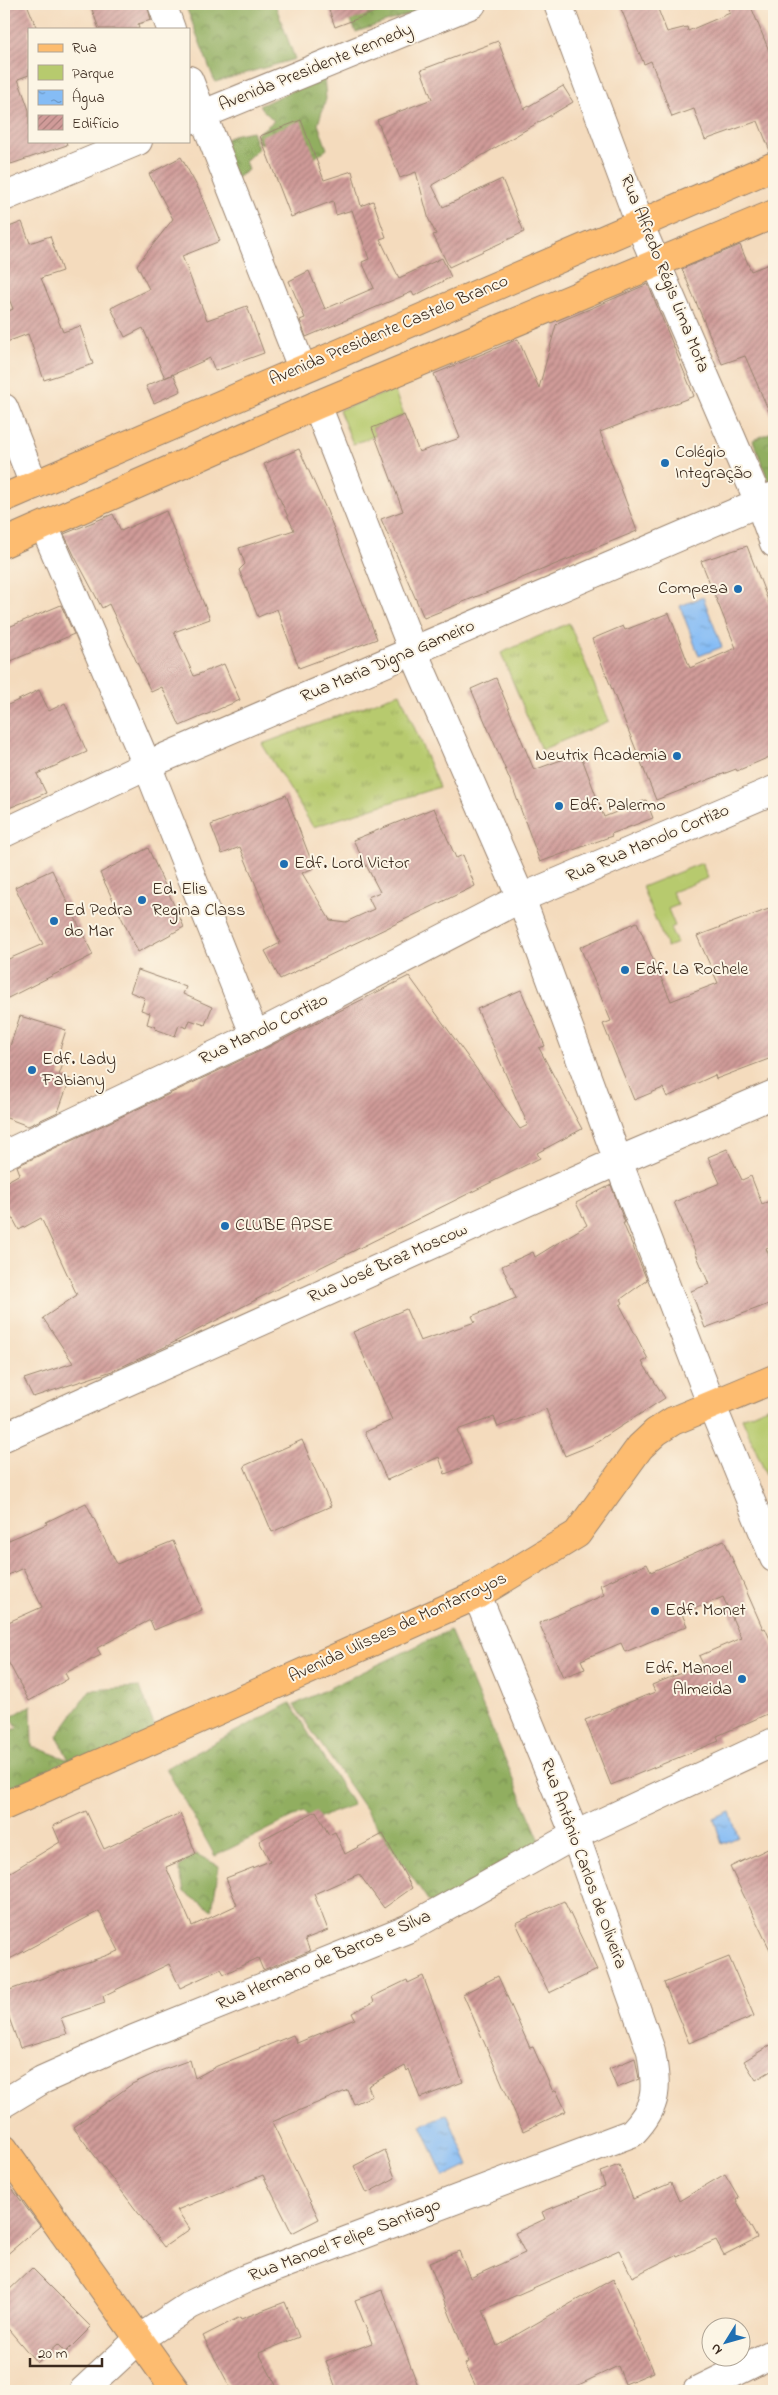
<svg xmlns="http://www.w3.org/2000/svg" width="778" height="2395" viewBox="0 0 778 2395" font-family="'Indie Flower',sans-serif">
	<defs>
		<pattern id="grass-tufts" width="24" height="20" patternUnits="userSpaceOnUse" patternTransform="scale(1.25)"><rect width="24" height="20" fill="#b7ca6e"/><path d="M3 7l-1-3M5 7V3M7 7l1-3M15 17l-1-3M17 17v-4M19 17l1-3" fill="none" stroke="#96a45a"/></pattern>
		<pattern id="forest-crowns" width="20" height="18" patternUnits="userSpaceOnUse" patternTransform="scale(1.25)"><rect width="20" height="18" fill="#91ae61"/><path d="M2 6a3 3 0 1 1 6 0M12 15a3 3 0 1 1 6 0" fill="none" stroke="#788e4f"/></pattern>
		<pattern id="water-ripples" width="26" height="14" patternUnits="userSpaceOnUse" patternTransform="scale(1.25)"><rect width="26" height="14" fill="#85bcf5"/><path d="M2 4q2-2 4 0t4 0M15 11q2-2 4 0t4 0" fill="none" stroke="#6e99c6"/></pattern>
		<pattern id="building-hatch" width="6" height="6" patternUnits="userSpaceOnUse" patternTransform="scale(1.25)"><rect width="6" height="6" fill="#d09b99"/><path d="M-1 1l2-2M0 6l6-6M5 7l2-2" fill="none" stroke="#aa7f7c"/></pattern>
	</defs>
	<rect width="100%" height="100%" fill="#fcf5e5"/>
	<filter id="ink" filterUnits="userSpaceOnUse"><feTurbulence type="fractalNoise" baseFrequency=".02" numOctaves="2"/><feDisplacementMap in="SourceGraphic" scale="10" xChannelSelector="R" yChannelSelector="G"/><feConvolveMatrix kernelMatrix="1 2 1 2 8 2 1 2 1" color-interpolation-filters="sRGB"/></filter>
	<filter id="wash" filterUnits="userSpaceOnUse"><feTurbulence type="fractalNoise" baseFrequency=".0096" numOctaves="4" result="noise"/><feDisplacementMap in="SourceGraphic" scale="20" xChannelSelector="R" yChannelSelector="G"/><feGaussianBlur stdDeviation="1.12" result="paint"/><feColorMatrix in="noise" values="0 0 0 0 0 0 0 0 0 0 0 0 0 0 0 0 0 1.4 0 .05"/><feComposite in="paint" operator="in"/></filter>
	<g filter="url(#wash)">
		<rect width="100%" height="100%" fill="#f4dbbd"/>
		<g fill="url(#grass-tufts)" stroke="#797a46">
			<path d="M569,623L609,721L541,750L501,653Z"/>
			<path d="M400,693L439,787L313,827L262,744Z"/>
		</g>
		<g fill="url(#forest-crowns)" stroke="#666c40">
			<path d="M185,4H275L295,59L215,82Z"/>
			<path d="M343,4H440L356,32Z"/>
			<path d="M324,76L326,99L318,124L327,149L298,170L283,139L259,144L257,134L274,121L259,106Z"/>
			<path d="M252,131L258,149L245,161L248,170L235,179L218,145L233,135Z"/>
			<path d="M774,431V487L771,488L753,440Z"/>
			<path d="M450,1630L543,1848L434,1909L294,1705Z"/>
			<path d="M140,1687L156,1731L4,1800V1733L18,1728L11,1717L31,1705L32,1746L69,1760L57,1736L90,1690Z"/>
			<path d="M290,1703L353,1805L315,1819L303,1812L215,1856L166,1768Z"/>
			<path d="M196,1854L219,1866L212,1910L184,1892L179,1867Z"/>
		</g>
		<g fill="#b7ca6e" stroke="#797a46">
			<path d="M394,390L404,415L372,428L375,436L353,444L339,410Z"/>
			<path d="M702,863L708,878L672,892L678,905L668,909L675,926L670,928L677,943L667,947L642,887Z"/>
			<path d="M774,1404V1476L768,1479L742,1418Z"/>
		</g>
		<g fill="url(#water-ripples)" stroke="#60738a">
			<path d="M703,597L722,647L699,656L680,606Z"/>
			<path d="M730,1812L738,1837L722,1844L714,1819Z"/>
			<path d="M447,2114L469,2165L444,2177L421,2125Z"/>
		</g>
		<g id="blocks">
			<g fill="url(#building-hatch)">
				<path d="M4,4H27L37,29H29V75L18,79L29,110V141H66L67,145L11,164L4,143Z"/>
				<path d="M90,4H147L151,20L138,24L139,29H99Z"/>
				<path d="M327,4H391V6L335,27Z"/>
				<path d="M619,4H656L667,32L687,27L688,31L730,13L726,4H750L774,63V151H770L758,121L705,140L694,109L672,117L651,61L644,64Z"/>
				<path d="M498,41L524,109L563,86L573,102L432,185L443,207L502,179L524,232L449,267L433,235L436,234L429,220L416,172L400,178L377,120L432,99L421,70Z"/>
				<path d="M301,120L324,180L352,171L361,206L373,201L386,237L380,239L399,278L442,258L451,277L414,296L412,292L306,337L300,320L305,318L289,281L309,271L325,309L374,288L362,262L369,259L352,210L336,215L333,201L291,217L260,136Z"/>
				<path d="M181,157L199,190L220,241L182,256L207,320L247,306L264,353L215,371L210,358L165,378L143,328L125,337L111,308L149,289L137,265L173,219L149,174Z"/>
				<path d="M22,222L30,243L50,236L62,271L41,278L63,332L80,326L93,364L44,380L28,334L4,343V313L13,309L4,286V229Z"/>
				<path d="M740,245L751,271L774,262V423L745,356L722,364L682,269Z"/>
				<path d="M648,284L694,396L600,432L637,531L424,618L381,519L403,511L372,428L404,415L419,452L460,438L434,374L518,339L539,388L556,325L559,322Z"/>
				<path d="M173,374L181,391L154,403L146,386Z"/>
				<path d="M299,449L327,511L377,639L299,668L277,609L258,617L239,570L245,564L239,548L294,530L264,464Z"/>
				<path d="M166,511L210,619L174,632L194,676L224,664L240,700L180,726L162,687L151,692L109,604L102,608L75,557L64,534L113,514L121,531Z"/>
				<path d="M747,546L774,616V755L737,771L736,769L656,800L592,639L623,626L625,630L669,613L690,668L736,648L701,561Z"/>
				<path d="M61,605L74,634L4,664V629Z"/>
				<path d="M496,678L534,770L580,753L604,817L646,800L653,818L611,834L612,836L540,862L510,780L471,689Z"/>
				<path d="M39,690L49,711L65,703L87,752L37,774L46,793L4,810V707Z"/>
				<path d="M286,795L314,868L302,873L330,920L346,922L374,909L368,897L380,892L353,840L434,808L456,858L463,855L475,886L280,979L265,951L280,943L240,847L222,854L211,825Z"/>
				<path d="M148,848L184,927L138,952L100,873Z"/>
				<path d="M52,870L93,955L4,1000V961L43,944L15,887Z"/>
				<path d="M774,907V1057L716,1079L715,1075L667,1097L663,1088L634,1100L603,1024L611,1021L580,947L637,922L671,1001L718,983L697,936Z"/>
				<path d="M138,970L186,987L183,994L212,1007L205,1025L190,1020L187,1028L179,1025L175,1036L155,1029L156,1027L147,1024L150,1013L141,1010L145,998L130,992Z"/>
				<path d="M409,976L520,1129L528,1125L477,1009L521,990L545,1046L539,1048L582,1129L537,1153L540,1158L265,1295L165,1347L112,1371L33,1397L24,1379L73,1363L43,1318L77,1295L41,1218L19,1230L4,1202V1183L20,1174L17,1166L262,1050Z"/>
				<path d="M20,1016L66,1030L56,1062L63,1064L59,1075L70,1079L58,1112L28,1126L4,1117V1064Z"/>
				<path d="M727,1149L742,1180L751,1176L762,1204L774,1199V1245L766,1248L774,1269V1302L705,1328L691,1291L709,1284L674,1202L720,1183L708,1157Z"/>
				<path d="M611,1185L625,1223H623L647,1280L621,1299L623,1303L620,1305L648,1359L642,1362L665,1398L592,1445L565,1456L546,1409L498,1427L494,1417L457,1430L471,1464L445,1474L439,1457L387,1480L365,1432L392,1420L353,1332L406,1309L420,1341L475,1322L472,1316L516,1298L502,1266L533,1252L535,1257L587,1225L576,1203Z"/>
				<path d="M302,1440L331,1506L272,1532L244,1466Z"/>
				<path d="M86,1503L117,1564L173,1541L202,1610L154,1630L150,1620L97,1648L101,1655L65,1673L68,1679L29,1701L4,1654V1624L42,1607L23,1568L4,1577V1542L47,1524L46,1522Z"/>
				<path d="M724,1540L763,1629L765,1628L774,1648V1711L717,1736L719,1741L611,1785L585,1720L655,1692L652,1685L703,1664L699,1656L741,1638L723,1597L682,1614L687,1626L625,1652L621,1643L581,1660L585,1669L563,1677L539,1623L604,1595L600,1585L647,1564L651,1572Z"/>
				<path d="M86,1811L104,1849L180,1813L196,1854L166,1867L192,1926L237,1905L226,1878L270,1861L259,1841L316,1811L329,1835L335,1832L345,1854L383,1834L412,1888L384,1908L359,1874L314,1894L328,1930L305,1939L310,1951L263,1970L258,1958L224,1974L221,1969L180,1988L169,1964L103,1996L105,2003L61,2018L67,2034L20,2048L4,2004V1992L119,1951L99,1911L4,1962V1876L60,1842L53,1826Z"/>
				<path d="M774,1846V1958L730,1867Z"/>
				<path d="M564,1901L597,1970L549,1993L516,1923Z"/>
				<path d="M729,1957L754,2016L689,2043L664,1983Z"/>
				<path d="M423,1976L463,2082L420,2098L409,2069L407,2071L405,2066L368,2086L372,2096L354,2104L348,2090L272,2122L319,2219L292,2233L263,2175L177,2210L190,2229L164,2247L73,2127L132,2084L160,2071L190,2060L195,2078L217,2066L293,2035L297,2043L355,2019L352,2013L374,2002L372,1997L407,1980L408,1983Z"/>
				<path d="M498,1976L530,2048L533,2047L553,2092L556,2090L566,2111L523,2131L463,1994Z"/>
				<path d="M774,2043V2069L756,2080L744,2061Z"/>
				<path d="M635,2058L639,2079L617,2088L609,2069Z"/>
				<path d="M385,2150L395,2178L367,2193L354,2166Z"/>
				<path d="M619,2165L633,2199L671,2183L679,2201L725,2174L739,2198L736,2200L757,2238L724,2255L716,2240L677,2257L676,2255L632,2277L619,2250L483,2310L497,2346L613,2279L654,2372L625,2384L618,2366L566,2391H478L465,2364L469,2362L429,2263L459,2251L470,2278L525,2253L515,2233L545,2219L542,2212L605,2186L600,2172Z"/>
				<path d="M4,2178L40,2226L4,2257Z"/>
				<path d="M32,2268L91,2327L66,2352L58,2344L37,2363L4,2324V2295Z"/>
				<path d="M382,2290L420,2391H337L326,2361L372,2343L355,2300Z"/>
				<path d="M285,2302L299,2337L259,2353L279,2391H232L203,2336L240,2317L241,2319Z"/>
			</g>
		</g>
	</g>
	<g filter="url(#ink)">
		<use href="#blocks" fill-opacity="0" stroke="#98826e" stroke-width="1"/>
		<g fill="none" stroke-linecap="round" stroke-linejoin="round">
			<g stroke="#98826e" stroke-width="30">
				<g id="minor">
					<path d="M162,4L171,29"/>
					<path d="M558,4L644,235L759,502L774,543"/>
					<path d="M189,80L302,368"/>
					<path d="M189,120L472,4"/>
					<path d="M4,197L138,141"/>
					<path d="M317,405L413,651L521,898L618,1161L712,1406L774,1558"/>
					<path d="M4,408L34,485"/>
					<path d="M44,526L147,765L255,1036"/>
					<path d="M4,833L147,765L774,496"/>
					<path d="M4,1155L255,1036L521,898L774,790"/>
					<path d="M4,1437L618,1161L774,1094"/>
					<path d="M4,2103L42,2080L134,2039L407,1929L575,1835L774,1742"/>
					<path d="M83,2391L139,2339L190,2305L245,2279L632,2133C659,2105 657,2088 651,2051L575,1835L477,1595"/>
					<path d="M697,2391L774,2353"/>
				</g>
			</g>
			<g stroke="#98826e" stroke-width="30">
				<g id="major">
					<path d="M4,498L774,166"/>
					<path d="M4,543L317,405L774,214"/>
					<path d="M4,1806L477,1595L577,1534L640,1447L656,1432L673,1421L774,1379"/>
					<path d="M4,2149L176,2391"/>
				</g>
			</g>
			<use href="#minor" stroke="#fff" stroke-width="28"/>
			<use href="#major" stroke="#fdbc6f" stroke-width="28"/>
		</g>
	</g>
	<g fill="#1f6fb2" stroke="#fcf5e5" stroke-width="2">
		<circle cx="665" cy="463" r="5"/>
		<circle cx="738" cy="589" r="5"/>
		<circle cx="677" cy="756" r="5"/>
		<circle cx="559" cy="806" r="5"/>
		<circle cx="284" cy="864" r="5"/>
		<circle cx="142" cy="900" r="5"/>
		<circle cx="54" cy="921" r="5"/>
		<circle cx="625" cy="970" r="5"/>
		<circle cx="32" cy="1070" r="5"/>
		<circle cx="225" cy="1226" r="5"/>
		<circle cx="655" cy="1611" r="5"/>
		<circle cx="742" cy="1679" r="5"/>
	</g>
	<g text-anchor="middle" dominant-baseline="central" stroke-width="4" stroke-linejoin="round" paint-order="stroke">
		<g font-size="18" fill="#3b2a1e" stroke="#fcf5e5">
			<text transform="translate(316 68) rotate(-22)">Avenida Presidente Kennedy</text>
			<text transform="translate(664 274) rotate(68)">Rua Alfredo Régis Lima Mota</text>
			<text transform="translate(389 331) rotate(-23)">Avenida Presidente Castelo Branco</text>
			<text transform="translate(388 662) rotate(-23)">Rua Maria Digna Gameiro</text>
			<text transform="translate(648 844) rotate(-23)">Rua Rua Manolo Cortizo</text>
			<text transform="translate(264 1030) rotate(-26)">Rua Manolo Cortizo</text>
			<text transform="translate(388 1264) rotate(-24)">Rua José Braz Moscow</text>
			<text transform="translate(398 1628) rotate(-25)">Avenida Ulisses de Montarroyos</text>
			<text transform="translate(583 1864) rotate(70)">Rua Antônio Carlos de Oliveira</text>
			<text transform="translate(324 1961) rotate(-23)">Rua Hermano de Barros e Silva</text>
			<text transform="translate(345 2241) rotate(-21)">Rua Manoel Felipe Santiago</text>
		</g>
		<g font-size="18" fill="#3b2a1e" stroke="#fcf5e5" text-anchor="start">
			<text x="675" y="453">Colégio<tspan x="675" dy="21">Integração</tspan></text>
			<text x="728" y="589" text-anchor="end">Compesa</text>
			<text x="667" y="756" text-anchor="end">Neutrix Academia</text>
			<text x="569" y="806">Edf. Palermo</text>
			<text x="294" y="864">Edf. Lord Victor</text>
			<text x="152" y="890">Ed. Elis<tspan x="152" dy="21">Regina Class</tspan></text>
			<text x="64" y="911">Ed Pedra<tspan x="64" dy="21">do Mar</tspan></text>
			<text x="635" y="970">Edf. La Rochele</text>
			<text x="42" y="1060">Edf. Lady<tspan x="42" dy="21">Fabiany</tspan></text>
			<text x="235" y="1226">CLUBE APSE</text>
			<text x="665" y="1611">Edf. Monet</text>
			<text x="732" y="1669" text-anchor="end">Edf. Manoel<tspan x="732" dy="21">Almeida</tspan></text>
		</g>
	</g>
	<rect width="778" height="2395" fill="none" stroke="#fcf5e5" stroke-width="20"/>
	<rect x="28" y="28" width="162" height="115" fill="#fcf5e5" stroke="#afa495"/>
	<rect x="38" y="44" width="25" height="8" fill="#fdbc6f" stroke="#afa495"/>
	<text x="72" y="52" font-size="15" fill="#3b2a1e">Rua</text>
	<rect x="38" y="65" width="25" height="15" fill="#b7ca6e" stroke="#afa495"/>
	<text x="72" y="78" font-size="15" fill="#3b2a1e">Parque</text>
	<rect x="38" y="90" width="25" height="15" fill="url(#water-ripples)" stroke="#afa495"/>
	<text x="72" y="102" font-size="15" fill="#3b2a1e">Água</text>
	<rect x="38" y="115" width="25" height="15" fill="url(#building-hatch)" stroke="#afa495"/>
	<text x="72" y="128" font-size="15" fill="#3b2a1e">Edifício</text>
	<g transform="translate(726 2342) rotate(233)"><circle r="24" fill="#fcf5e5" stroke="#afa495"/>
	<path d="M0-4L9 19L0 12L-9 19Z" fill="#1f6fb2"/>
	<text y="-8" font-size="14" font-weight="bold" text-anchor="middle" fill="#3b2a1e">N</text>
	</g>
	<path d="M30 2358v8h72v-8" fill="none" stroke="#3b2a1e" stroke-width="2.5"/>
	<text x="38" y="2358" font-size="15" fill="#3b2a1e" stroke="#fcf5e5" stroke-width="4" paint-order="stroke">20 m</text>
</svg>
